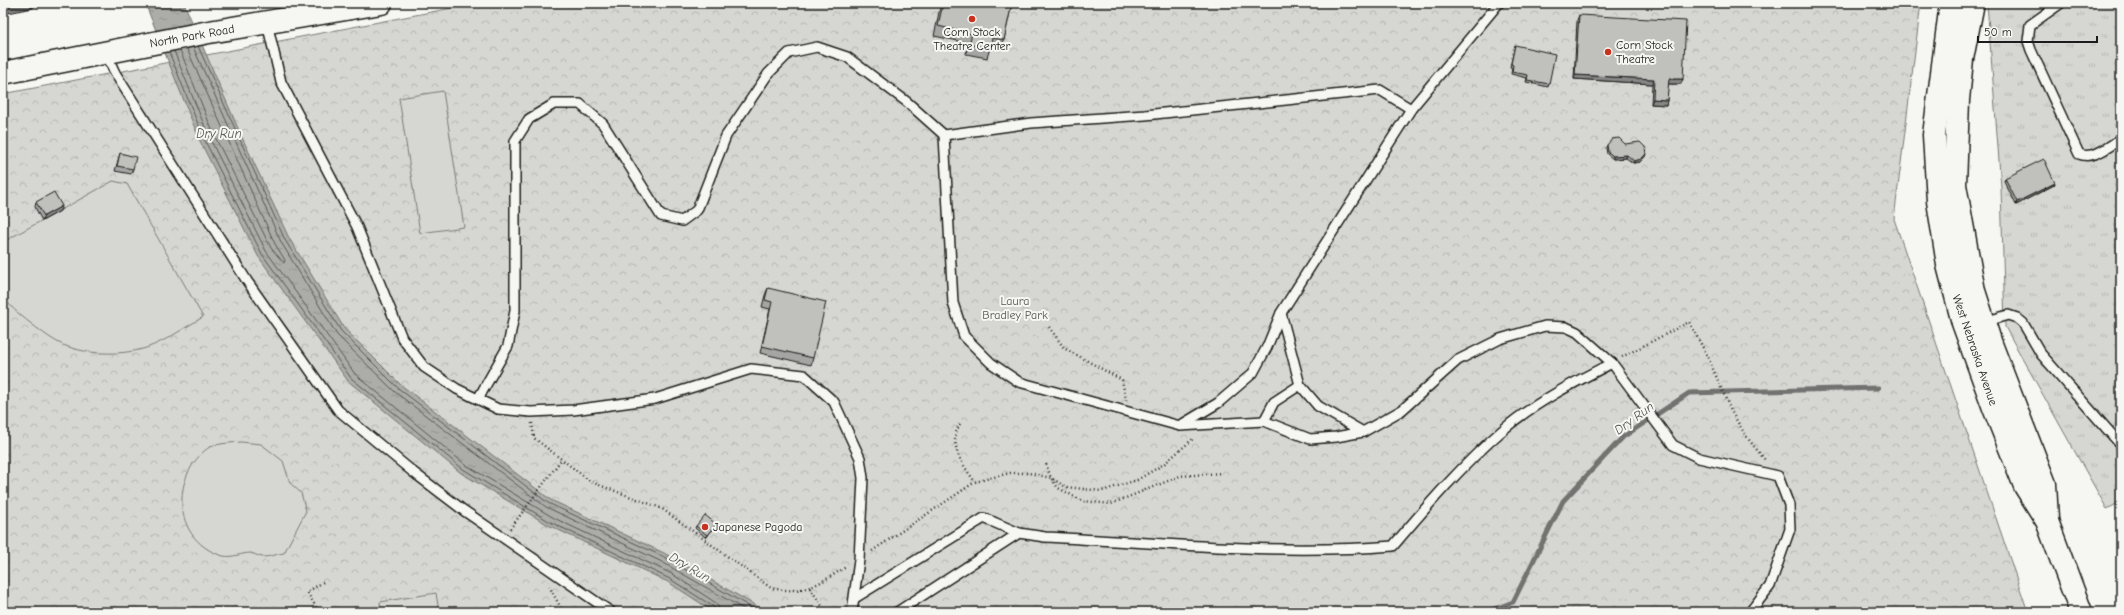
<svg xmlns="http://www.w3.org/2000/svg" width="2124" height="615" viewBox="0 0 2124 615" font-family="'Comic Neue',sans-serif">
	<defs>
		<pattern id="grass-tufts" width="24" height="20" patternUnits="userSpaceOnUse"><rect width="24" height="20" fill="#d6d6d2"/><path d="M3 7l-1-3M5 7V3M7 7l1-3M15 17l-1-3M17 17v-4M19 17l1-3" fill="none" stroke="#b7b7b4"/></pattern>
		<pattern id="forest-crowns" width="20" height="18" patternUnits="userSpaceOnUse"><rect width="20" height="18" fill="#d6d6d2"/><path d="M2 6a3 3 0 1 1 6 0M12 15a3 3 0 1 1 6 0" fill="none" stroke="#b7b7b4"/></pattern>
		<pattern id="water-ripples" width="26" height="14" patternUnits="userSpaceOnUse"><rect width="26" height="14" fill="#acaca9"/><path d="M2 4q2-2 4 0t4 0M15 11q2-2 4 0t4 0" fill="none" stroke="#939391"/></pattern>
	</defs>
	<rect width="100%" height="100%" fill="#f6f6f2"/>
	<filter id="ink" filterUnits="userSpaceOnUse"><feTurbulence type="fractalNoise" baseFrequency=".025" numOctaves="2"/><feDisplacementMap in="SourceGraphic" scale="8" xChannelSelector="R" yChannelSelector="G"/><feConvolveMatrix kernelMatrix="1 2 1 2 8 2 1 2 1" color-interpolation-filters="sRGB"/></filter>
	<g filter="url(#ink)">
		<path fill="url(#grass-tufts)" stroke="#797977" d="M1987,3H2121V502L2107,509L2005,327L2001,187Z"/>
		<path fill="url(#forest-crowns)" stroke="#797977" d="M478,3H1921L1894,219L2028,612H3V94Z"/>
		<g fill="#d6d6d2" stroke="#797977">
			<path d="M443,91L464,227L420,233L399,98Z"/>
			<path d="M113,181L127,184L203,317C184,328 166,341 146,348C120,356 83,355 59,343C48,337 38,329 29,322C19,314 9,306 3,296V242Z"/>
			<path d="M241,442L261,444L283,461L290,483L301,493L306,511L284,553C277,554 269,557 263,557C259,557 255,554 251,553C242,553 232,558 223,556C182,544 171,498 193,464C197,458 204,450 210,447C219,443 231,443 241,442Z"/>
			<path d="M436,593L439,612H381L380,602Z"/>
		</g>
		<path fill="url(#water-ripples)" stroke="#727271" d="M145,3H184L240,133L289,238L344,328L401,385L551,500L664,553L767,612H714L668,582L550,526L461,473L348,381L258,256L200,141Z"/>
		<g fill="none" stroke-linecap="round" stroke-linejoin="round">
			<g stroke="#565654" stroke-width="1">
				<path d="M198,46L285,240L341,331L398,388L548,503L662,556L759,612"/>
				<path d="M193,47L281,242L337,335L395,392L546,507L660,561L749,612"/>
				<path d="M180,50L214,135L271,248L284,263L285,260L275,244L187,49"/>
				<path d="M174,51L209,137L266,251L355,374L466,465L554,518L672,574L716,603L721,612"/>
				<path d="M169,52L204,139L262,254L351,378L463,469L552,523L670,579L714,607L716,612"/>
			</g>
			<path stroke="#727271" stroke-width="5" d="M1487,612L1513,602L1563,501L1623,437L1689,393L1878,388"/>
			<g stroke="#1c1c1c" stroke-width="12">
				<g id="service">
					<path d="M2061,3L2030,25L2028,41L2031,50L2079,154C2094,160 2109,146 2121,139"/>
					<path d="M267,23L281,82L357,227L402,338L424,367L457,389L498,409L531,412L573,410L655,399L751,369L804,375L834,402L860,458L863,478L859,560L852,612"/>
					<path d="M106,53L115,73L247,281L338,410L413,472L463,510L611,612"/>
					<path d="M944,135L1031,123L1145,115L1380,90L1411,109"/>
					<path d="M1281,313L1300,385L1318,406L1363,432"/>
					<path d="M1984,322L2008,315L2017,318L2023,323L2041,354L2121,445"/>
					<path d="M478,399L508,346L515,311V141L529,119L554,104H580L603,124L661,216L682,221L697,210L726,136L768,74L789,53L817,47L847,57L907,102L944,135L953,303L964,336L991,363L1019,382L1180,426L1264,421L1310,439L1336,437L1363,432L1402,410L1458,360L1500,339L1545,326L1566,327L1577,332L1612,363L1673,445L1699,458L1778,476L1789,505L1790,529L1770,586L1750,612"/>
					<path d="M1264,421L1274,402L1300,385"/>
					<path d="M1181,425L1218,403L1253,373L1267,347L1281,313L1411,109L1499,3"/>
					<path d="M855,598L984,518L1019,533L1045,537C1161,543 1277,555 1393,546C1428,505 1463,464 1504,429C1534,403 1577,381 1612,363"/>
					<path d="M897,612L1019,533"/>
				</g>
			</g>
			<g stroke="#1c1c1c" stroke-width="25">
				<path id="tertiary" d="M3,73L209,32L381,3"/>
			</g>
			<g stroke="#1c1c1c" stroke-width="25">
				<g id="secondary">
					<path d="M1951,3L1934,135L1938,201L1948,265L1963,323L1994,408L2025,486L2047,521L2081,612"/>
					<path d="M1973,3L1962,59L1958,100L1955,185L1974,291L1991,344L2045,484L2047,519"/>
				</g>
			</g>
			<g stroke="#1c1c1c" stroke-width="2.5" stroke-dasharray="1 3" stroke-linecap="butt">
				<path d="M1049,327L1064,348L1122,380L1126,400"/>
				<path d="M1622,357L1689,322L1707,355L1731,411L1746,436L1765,460"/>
				<path d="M532,423L534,438L591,482L661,508L771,588C806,595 818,584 846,567"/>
				<path d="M960,424C947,444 963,465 975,482"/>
				<path d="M1046,464L1051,478L1058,488L1083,501L1111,504L1180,476L1221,473"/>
				<path d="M510,529L561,460"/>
				<path d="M872,551L975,482L1010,473H1029L1051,478L1066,487L1102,491L1137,480L1164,464L1194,438"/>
				<path d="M549,586L563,612"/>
				<path d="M810,588L822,606L823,612"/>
				<path d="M323,612L316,607L307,592L325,581"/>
			</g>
			<use href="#service" stroke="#f6f6f2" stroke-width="9"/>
			<use href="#tertiary" stroke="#f6f6f2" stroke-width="22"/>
			<use href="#secondary" stroke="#f6f6f2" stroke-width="22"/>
		</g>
		<g fill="#a5a5a3" stroke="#1c1c1c">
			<path d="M941,3H1012L1004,40L1000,50L990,48L987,58L966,54L968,43L934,36Z"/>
			<path d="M1579,15L1683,79L1681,84H1668L1667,100L1666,105L1651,104L1652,84L1574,79L1577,20Z"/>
			<path d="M1515,45L1549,84L1548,87L1526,82L1527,78L1511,74L1512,68L1510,67Z"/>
			<path d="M1625,144L1645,157L1640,162L1633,163L1626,158L1613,159L1607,154L1606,148L1607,145Z"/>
			<path d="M120,153L133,169L131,174L115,171Z"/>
			<path d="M2005,178L2055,183L2054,185L2016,205L2004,181Z"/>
			<path d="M36,202L62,206L60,211L42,221L35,207Z"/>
			<path d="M768,288L813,358L811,365L760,353L770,309L762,307L765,295Z"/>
			<path d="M716,524L715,526L706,538L695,528L696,526Z"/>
		</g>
		<g fill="#868684" stroke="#1c1c1c">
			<path d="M16,3H35L33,8L3,14V5Z"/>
			<path d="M1575,75L1654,79L1652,84L1574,79Z"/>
			<path d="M1669,79H1683L1681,84H1667Z"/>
			<path d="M1653,99L1667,100L1666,105L1651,104Z"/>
			<path d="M1646,154L1645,157L1640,162L1633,163L1634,161Z"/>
			<path d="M1627,155L1626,158L1613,159V156Z"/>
			<path d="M2055,183L2054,185L2016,205L2017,202Z"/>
			<path d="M62,206L60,211L42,221L44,216Z"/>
			<path d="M716,524L715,526L706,538L707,535Z"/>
		</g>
		<g fill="#c0c0bd" stroke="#1c1c1c">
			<path d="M3,3H16L3,5Z"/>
			<path d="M943,3H1012L1004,40L992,38L990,49L969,44L972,34L938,26Z"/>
			<path d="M1579,15L1686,21L1683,79H1669L1667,100L1653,99L1654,79L1575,75Z"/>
			<path d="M1515,45L1555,54L1549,84L1527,80L1528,75L1512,72L1513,65L1511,64Z"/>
			<path d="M1619,138L1625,144L1640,142L1645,147L1646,154L1641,159L1634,161L1627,155L1613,156L1608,152L1607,145L1612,139Z"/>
			<path d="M120,153L136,157L133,169L117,166Z"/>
			<path d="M2044,159L2055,183L2017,202L2005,178Z"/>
			<path d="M54,192L62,206L44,216L36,202Z"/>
			<path d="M768,288L826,302L813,358L762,346L772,302L765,300Z"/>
			<path d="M705,515L716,524L707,535L696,526Z"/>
		</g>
	</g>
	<g fill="#c8321e" stroke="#f6f6f2" stroke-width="1.5">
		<circle cx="972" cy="19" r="4"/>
		<circle cx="1608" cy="52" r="4"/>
		<circle cx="705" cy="527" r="4"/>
	</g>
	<g text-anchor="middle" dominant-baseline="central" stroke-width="4" stroke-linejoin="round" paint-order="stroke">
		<g font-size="12" fill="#1c1c1c" stroke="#f6f6f2" text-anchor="start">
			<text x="972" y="32" text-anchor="middle">Corn Stock<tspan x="972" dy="14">Theatre Center</tspan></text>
			<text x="1616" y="45">Corn Stock<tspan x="1616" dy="14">Theatre</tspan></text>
			<text x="713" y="527">Japanese Pagoda</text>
		</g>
		<g font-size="12" fill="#1c1c1c" stroke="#f6f6f2">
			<text transform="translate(192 36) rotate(-10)">North Park Road</text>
			<text transform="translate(1975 350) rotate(71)">West Nebraska Avenue</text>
		</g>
		<g font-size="12" fill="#545453" stroke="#f6f6f2">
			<text x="1015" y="301">Laura<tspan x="1015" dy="14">Bradley Park</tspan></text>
		</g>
		<g font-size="13" font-style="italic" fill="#565654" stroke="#f6f6f2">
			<text x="219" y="133">Dry Run</text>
			<text transform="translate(1634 418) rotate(-36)">Dry Run</text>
			<text transform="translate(690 567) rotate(31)">Dry Run</text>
		</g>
	</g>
	<rect width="2124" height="615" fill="none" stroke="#f6f6f2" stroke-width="16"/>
	<rect x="8" y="8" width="2108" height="599" fill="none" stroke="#1c1c1c" stroke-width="1.5" filter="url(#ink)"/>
	<path d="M1978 36v6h119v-6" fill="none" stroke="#1c1c1c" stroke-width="2"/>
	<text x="1984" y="36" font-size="12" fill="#1c1c1c" stroke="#f6f6f2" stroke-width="3" paint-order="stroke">50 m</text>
</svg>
